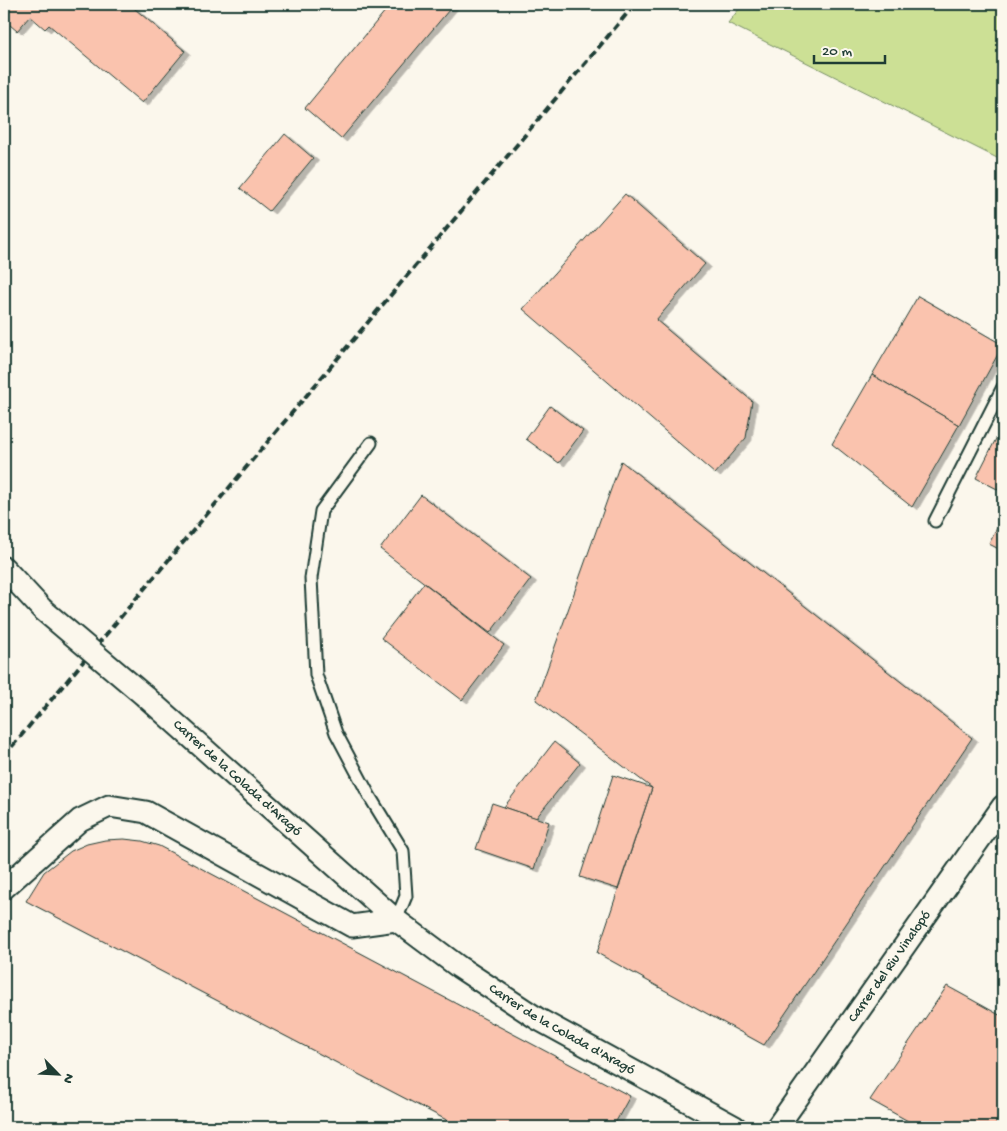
<svg xmlns="http://www.w3.org/2000/svg" width="1007" height="1131" viewBox="0 0 1007 1131" font-family="'Gochi Hand',sans-serif">
	<defs>
		<filter id="shadow"><feDropShadow dx="5.5" dy="3" stdDeviation="0" flood-color="#0004"/></filter>
	</defs>
	<rect width="100%" height="100%" fill="#fbf7ec"/>
	<filter id="ink" filterUnits="userSpaceOnUse"><feTurbulence type="fractalNoise" baseFrequency=".02" numOctaves="2"/><feDisplacementMap in="SourceGraphic" scale="10" xChannelSelector="R" yChannelSelector="G"/><feConvolveMatrix kernelMatrix="1 2 1 2 8 2 1 2 1" color-interpolation-filters="sRGB"/></filter>
	<g filter="url(#ink)">
		<path fill="#cce095" stroke="#768e64" d="M743,4H1003V161L728,23Z"/>
		<g fill="#fac3ae" stroke="#1f3d34" filter="url(#shadow)">
			<path d="M4,4H129L185,51L142,103L49,25L45,29L30,16L17,31L4,20Z"/>
			<path d="M391,4H454L341,139L305,108Z"/>
			<path d="M285,134L313,158L269,211L240,188Z"/>
			<path d="M625,194L705,264L656,320L752,401L746,438L715,474L523,309Z"/>
			<path d="M918,296L1003,345L959,425L872,375Z"/>
			<path d="M872,375L959,425L912,507L832,444Z"/>
			<path d="M550,406L583,431L559,463L526,439Z"/>
			<path d="M1003,425V492L976,478Z"/>
			<path d="M621,461L972,738L764,1045L597,953L652,788L536,700Z"/>
			<path d="M421,495L531,579L490,633L380,549Z"/>
			<path d="M1003,516V551L989,544Z"/>
			<path d="M424,583L504,645L462,700L381,638Z"/>
			<path d="M554,742L580,763L536,818L504,807Z"/>
			<path d="M613,775L652,788L618,889L580,877Z"/>
			<path d="M492,803L549,822L534,869L476,849Z"/>
			<path d="M124,839L142,841L159,846L630,1096L613,1127H460L26,901L44,872L71,851L87,844L105,840Z"/>
			<path d="M947,986L1003,1017V1127H919L870,1100Z"/>
		</g>
		<g fill="none" stroke-linecap="round" stroke-linejoin="round">
			<g stroke="#1f3d34" stroke-width="15">
				<g id="lane">
					<path d="M371,443L321,511L311,578L316,675L336,733L370,797L403,851L406,896L396,920"/>
					<path d="M935,521L1003,387"/>
				</g>
			</g>
			<g stroke="#1f3d34" stroke-width="25">
				<g id="street">
					<path d="M4,568L42,609"/>
					<path id="s1" d="M146,697L396,920L459,967L538,1019L735,1127"/>
					<path d="M4,888L80,820L109,806L146,812L352,926L396,920"/>
					<path id="s2" d="M777,1127L1003,806"/>
				</g>
			</g>
			<use href="#lane" stroke="#fbf7ec" stroke-width="11"/>
			<use href="#street" stroke="#fbf7ec" stroke-width="21"/>
			<path stroke="#1f3d34" stroke-width="4" stroke-dasharray="8 4" stroke-linecap="butt" d="M4,756L635,4"/>
			<g stroke="#1f3d34" stroke-width="25" stroke-linecap="butt">
				<path id="street-bridge" d="M42,609L146,697"/>
			</g>
			<use href="#street-bridge" stroke="#fbf7ec" stroke-width="21"/>
		</g>
	</g>
	<g text-anchor="middle" dominant-baseline="central" stroke-width="4.5" stroke-linejoin="round" paint-order="stroke">
		<g font-size="14" fill="#1f3d34" stroke="#fbf7ec">
			<text stroke="none"><textPath href="#s1" startOffset="122">Carrer de la Colada d'Aragó</textPath></text>
			<text stroke="none"><textPath href="#s2" startOffset="196">Carrer del Riu Vinalopó</textPath></text>
			<text stroke="none"><textPath href="#s1" startOffset="534">Carrer de la Colada d'Aragó</textPath></text>
		</g>
	</g>
	<rect width="1007" height="1131" fill="none" stroke="#fbf7ec" stroke-width="20"/>
	<rect x="10" y="10" width="987" height="1111" fill="none" stroke="#1f3d34" stroke-width="2" filter="url(#ink)"/>
	<g transform="translate(58 1074) rotate(114)" stroke="#fbf7ec" stroke-width="4" paint-order="stroke">
	<path d="M0-4L9 19L0 12L-9 19Z" fill="#1f3d34"/>
	<text y="-8" font-size="14" font-weight="bold" text-anchor="middle" fill="#1f3d34">N</text>
	</g>
	<path d="M814 55v8h71v-8" fill="none" stroke="#1f3d34" stroke-width="2.5"/>
	<text x="822" y="55" font-size="15" fill="#1f3d34" stroke="#fbf7ec" stroke-width="4" paint-order="stroke">20 m</text>
</svg>
